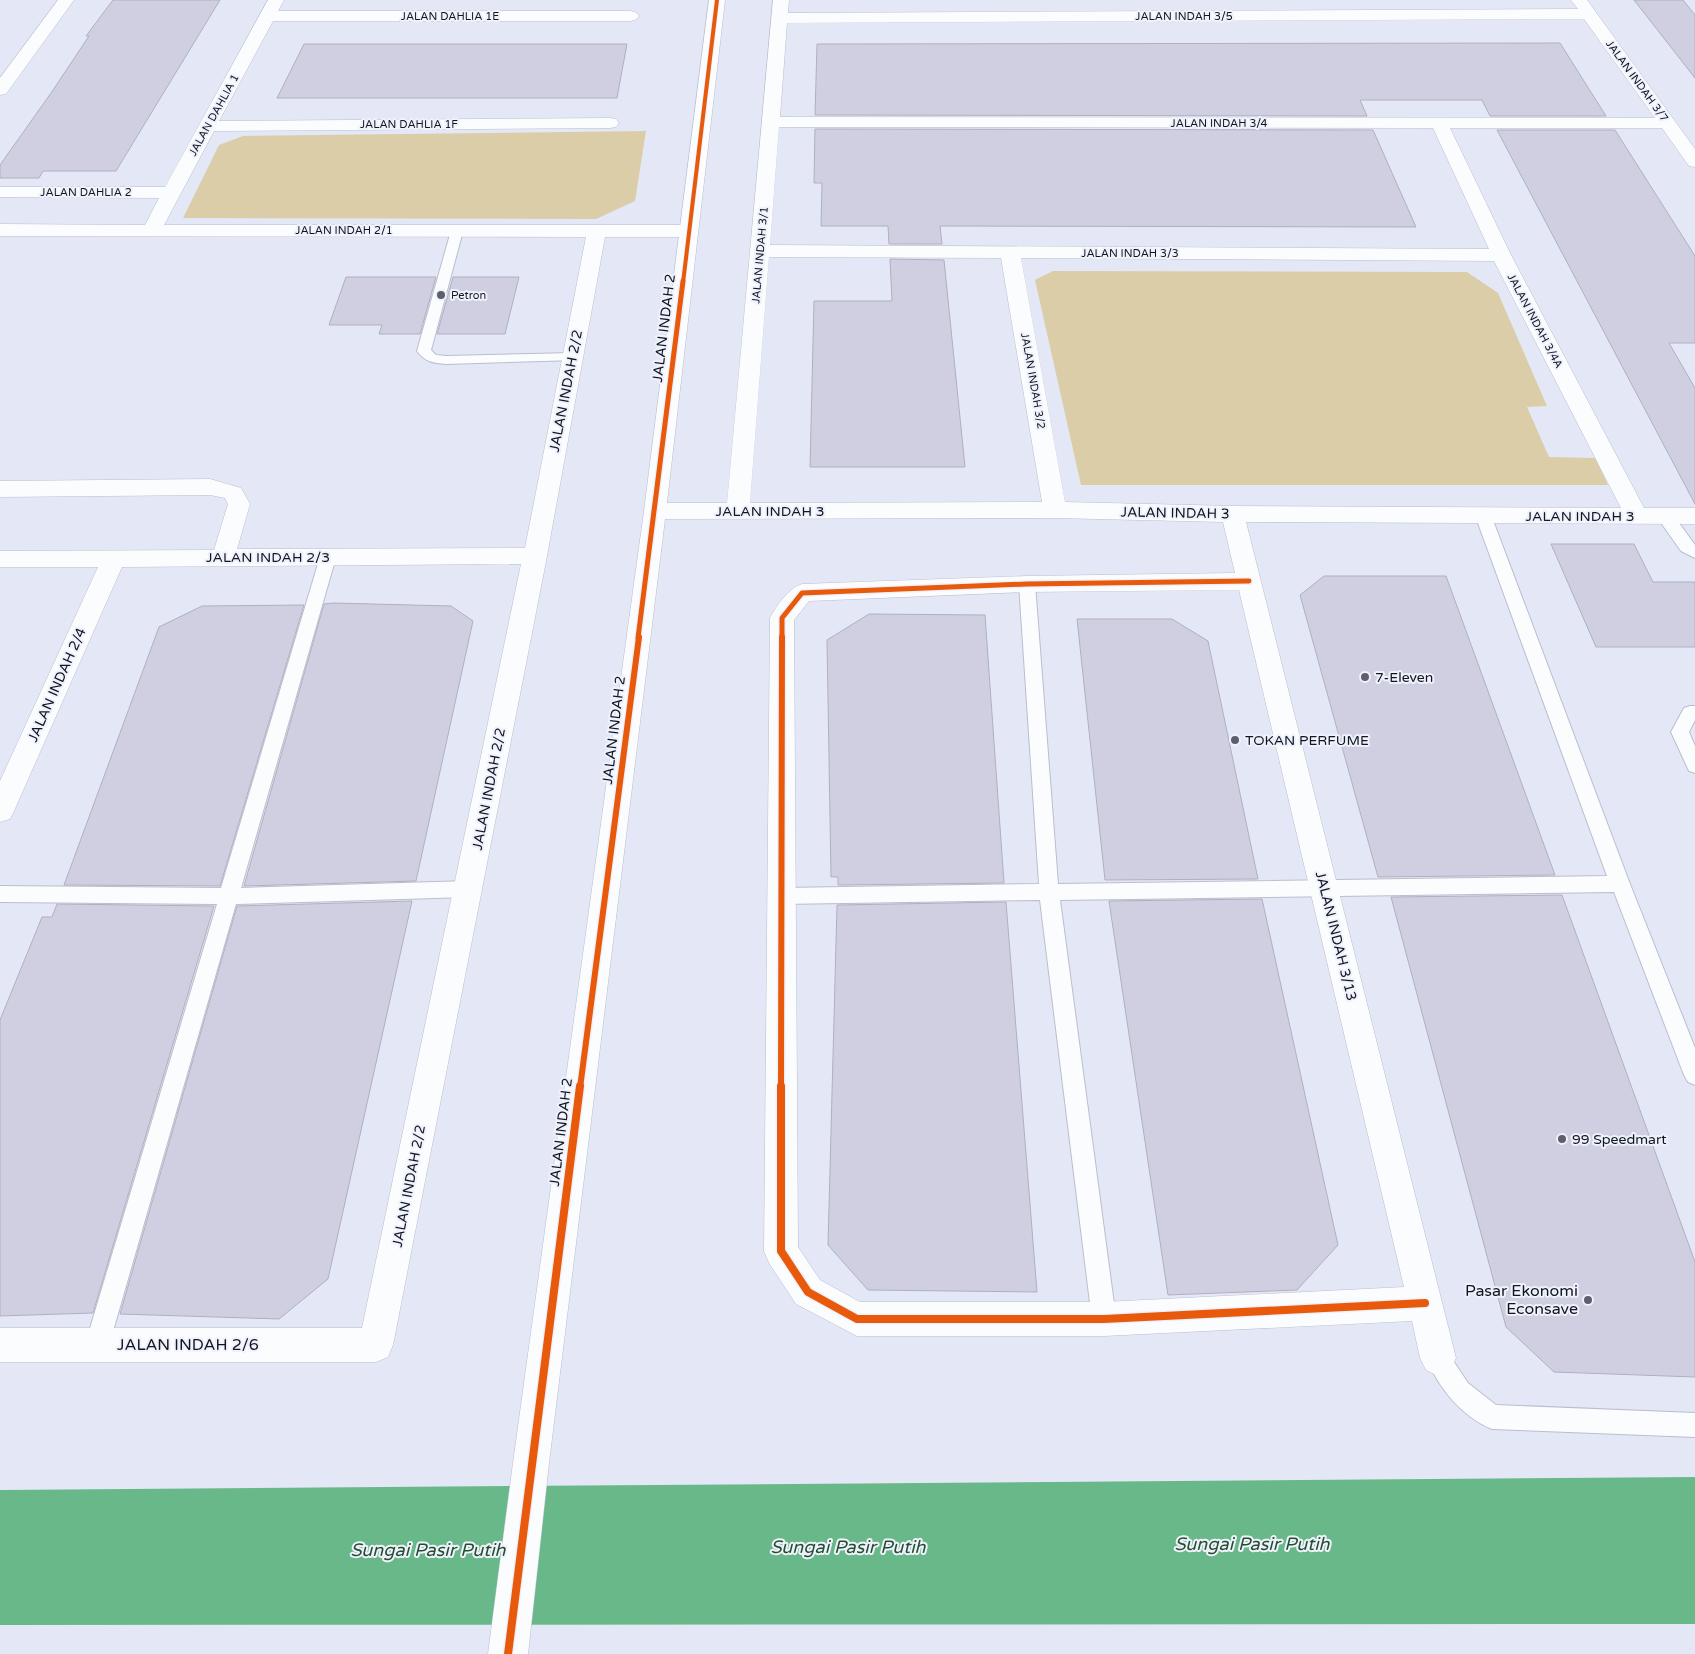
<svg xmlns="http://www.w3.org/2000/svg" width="1695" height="1654" viewBox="0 0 1695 1654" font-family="'Varela Round',sans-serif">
	<rect width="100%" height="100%" fill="#e4e8f6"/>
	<g fill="#dacda8">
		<path d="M646,131L635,201L596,219L183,218L219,145L243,136Z"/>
		<path d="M1053,271L1467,272L1498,293L1547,406L1527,407L1549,457L1595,458L1608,485H1081L1035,280Z"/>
	</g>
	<path fill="#69b88a" d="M1695,1477V1624L0,1625V1490Z"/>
	<g fill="#cfcfe1" stroke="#afb0be">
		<path d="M113,0H220L116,171H43L39,178H0V165L51,93L89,36H86Z"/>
		<path d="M1634,0H1683L1695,15V78Z"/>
		<path d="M1560,43L1606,116H1490L1482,100H1360L1367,116L815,115L817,44Z"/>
		<path d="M304,44H627L617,98H277Z"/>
		<path d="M815,129L1373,130L1416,227L940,226L942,244H889L888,226H821L822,183H814Z"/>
		<path d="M1497,130H1615L1695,256V343H1669L1695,388V504Z"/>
		<path d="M890,259L944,260L965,467H810L814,301H892Z"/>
		<path d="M346,277H436L420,334H379L382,325H329Z"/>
		<path d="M453,277H519L505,334H437Z"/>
		<path d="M1551,544H1634L1653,582H1695V647H1596Z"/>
		<path d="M1324,576H1446L1555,875L1378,877L1300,595Z"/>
		<path d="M334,603L451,606L473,621L416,881L244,886L324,604Z"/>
		<path d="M304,605L220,886L64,885L159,627L202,606Z"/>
		<path d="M869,614L985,615L1004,883L838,885V877H831L827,640Z"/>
		<path d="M1077,619H1172L1208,641L1258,879L1105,880Z"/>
		<path d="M1562,895L1695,1262V1377L1554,1372L1506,1327L1391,897Z"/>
		<path d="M1262,899L1338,1245L1297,1290L1168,1295L1109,901Z"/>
		<path d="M412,901L328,1279L279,1319L120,1314L237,906Z"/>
		<path d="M1006,902L1037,1292L868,1290L828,1245L837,905Z"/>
		<path d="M57,904L214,906L93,1313L0,1316V1020L42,917H52Z"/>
	</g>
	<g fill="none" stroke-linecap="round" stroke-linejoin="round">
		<g stroke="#babecd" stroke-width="2">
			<g id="service">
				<path d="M457,227L463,231L431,350L436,355L446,356L573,353L578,354L580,357L578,360L446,364C433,363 425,362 417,351L451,231Z"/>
				<path d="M1483,510L1489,511L1491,515L1630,884L1695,1048V1085L1688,1082L1684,1075L1614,892L1060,900L1116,1319L1112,1327L1104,1331L1096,1327L1092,1319L1040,900L782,904L775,902L772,896L775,890L782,888L1039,884L1019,584L1021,580L1027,578L1033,580L1035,584L1058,884L1607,876L1475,515L1477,511Z"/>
				<path d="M1665,511L1671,512L1695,545V558L1681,551L1659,520L1657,516L1659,512Z"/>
				<path d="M328,551L334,553L336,557L241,888L468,881L475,883L478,889L475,895L468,897L236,904L109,1345L105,1353L97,1357L89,1353L85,1345L217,904L0,902V886L221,888L320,557L322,553Z"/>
				<path d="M1690,706H1695V720L1689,732L1695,746V773L1689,771L1671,732L1684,708Z"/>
				<path d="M1438,1346L1446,1350L1468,1383L1496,1405L1695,1413V1437L1492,1429C1461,1416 1439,1388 1426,1358L1430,1350Z"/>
			</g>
		</g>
		<g stroke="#babecd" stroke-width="1">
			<g id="minor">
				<path d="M58,0H74L6,94L0,95V78Z"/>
				<path d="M268,0H284L278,11H631L637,13L639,16L637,19L631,21H273L219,121L610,118L616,119L619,123L616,127L610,128L214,131L164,225H688L695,227L697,231L695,235L688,237H605L547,556L393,1345L388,1357L376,1362H0V1328H362L521,564L122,567L14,811L10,819L0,822V781L98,567H0V551L214,550L228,504L225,498L210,495L0,497V481L210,479L241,488L250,504L237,549L525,548L586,237L0,236V224L145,225L159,198L0,197V187H165Z"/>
				<path d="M773,0H789L788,13L1578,9L1571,0H1587L1695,149V167L1689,166L1662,128H1450L1511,255L1644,508H1695V524L1246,522L1456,1358L1450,1370L1438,1376L1426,1370L1420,1358L1412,1321L1104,1336H857L796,1304L769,1263L764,1251L770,618C777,605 788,589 802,584L1027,576L1235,573L1223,522L1055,518L655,519L647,516L644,511L647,506L655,503H727ZM1584,19L1655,118L780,117L787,23ZM779,127L1433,128L1489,249L770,245ZM769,257L1001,258L1042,502L750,503ZM1021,258L1494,261L1621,508L1233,506L1065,502ZM1239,590L1404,1287L1104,1302H860L820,1280L798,1247L794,620L809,601L1027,592Z"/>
			</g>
		</g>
		<g stroke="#babecd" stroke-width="1">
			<path id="tertiary" d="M709,0H725L666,511L549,1463L528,1654H488L513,1463L644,511Z"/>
		</g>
		<use href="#service" fill="#fbfcfe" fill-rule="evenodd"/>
		<use href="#minor" fill="#fbfcfe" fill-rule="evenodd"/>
		<use href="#tertiary" fill="#fbfcfe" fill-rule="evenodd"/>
		<g stroke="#eff2fb" stroke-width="5.5">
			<path id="cycleway-far3" d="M683,283L717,0"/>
		</g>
		<g stroke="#eff2fb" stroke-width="8">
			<g id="cycleway-far2">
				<path d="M638,638L683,281"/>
				<path d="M782,638V618L802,593L1027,584L1249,581"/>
			</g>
		</g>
		<g stroke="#eff2fb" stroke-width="9">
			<g id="cycleway-far1">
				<path d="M580,1088L639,637"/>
				<path d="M781,1088L782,637"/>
			</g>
		</g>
		<g stroke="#eff2fb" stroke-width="11">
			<g id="cycleway">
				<path d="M781,1086V1251L808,1292L857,1319H1104L1425,1303"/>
				<path d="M508,1654L580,1086"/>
			</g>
		</g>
		<use href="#cycleway-far3" stroke="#e8590c" stroke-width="4"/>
		<use href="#cycleway-far2" stroke="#e8590c" stroke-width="5"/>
		<use href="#cycleway-far1" stroke="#e8590c" stroke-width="6"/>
		<use href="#cycleway" stroke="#e8590c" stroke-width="8"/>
	</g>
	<g fill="#5b5f6e" stroke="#eff2fb" stroke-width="2">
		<circle cx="441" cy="295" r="5"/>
		<circle cx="1365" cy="677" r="5"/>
		<circle cx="1235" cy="740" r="5"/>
		<circle cx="1562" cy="1139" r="5"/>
		<circle cx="1588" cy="1300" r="5"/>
	</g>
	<g text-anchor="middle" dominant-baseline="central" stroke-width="4" stroke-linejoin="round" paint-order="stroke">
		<g font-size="11" fill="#111524" stroke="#eff2fb">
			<text x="450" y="16">JALAN DAHLIA 1E</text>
			<text x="1184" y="16">JALAN INDAH 3/5</text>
			<text transform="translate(1637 81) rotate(54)">JALAN INDAH 3/7</text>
			<text transform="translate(214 115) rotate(-61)">JALAN DAHLIA 1</text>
			<text x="1219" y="123">JALAN INDAH 3/4</text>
			<text x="409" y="124">JALAN DAHLIA 1F</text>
			<text x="86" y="192">JALAN DAHLIA 2</text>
			<text x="344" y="230">JALAN INDAH 2/1</text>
			<text x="1130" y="253">JALAN INDAH 3/3</text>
			<text transform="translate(760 255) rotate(-85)">JALAN INDAH 3/1</text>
			<text transform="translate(1535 321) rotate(62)">JALAN INDAH 3/4A</text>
			<text transform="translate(1033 381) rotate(80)">JALAN INDAH 3/2</text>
		</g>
		<g font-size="11" fill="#111524" stroke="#eff2fb" text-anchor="start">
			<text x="451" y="295">Petron</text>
		</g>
		<g font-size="14" fill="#111524" stroke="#eff2fb">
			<text transform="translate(664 328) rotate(-83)">JALAN INDAH 2</text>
			<text transform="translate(566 391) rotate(-79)">JALAN INDAH 2/2</text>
			<text x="770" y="511">JALAN INDAH 3</text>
			<text transform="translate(1175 513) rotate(1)">JALAN INDAH 3</text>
			<text x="1580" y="516">JALAN INDAH 3</text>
			<text x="268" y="557">JALAN INDAH 2/3</text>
			<text transform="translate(57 685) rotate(-66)">JALAN INDAH 2/4</text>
			<text transform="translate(614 730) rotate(-83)">JALAN INDAH 2</text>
			<text transform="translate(489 789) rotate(-79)">JALAN INDAH 2/2</text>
			<text transform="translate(1336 936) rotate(76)">JALAN INDAH 3/13</text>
			<text transform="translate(561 1132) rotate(-83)">JALAN INDAH 2</text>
			<text transform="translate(409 1186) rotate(-79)">JALAN INDAH 2/2</text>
		</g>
		<g font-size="14" fill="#111524" stroke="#eff2fb" text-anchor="start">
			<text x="1375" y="677">7-Eleven</text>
			<text x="1245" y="740">TOKAN PERFUME</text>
			<text x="1572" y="1139">99 Speedmart</text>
		</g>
		<g font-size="16" fill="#111524" stroke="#eff2fb" text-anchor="end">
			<text x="1578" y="1291">Pasar Ekonomi<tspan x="1578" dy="18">Econsave</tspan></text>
		</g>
		<g font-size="16" fill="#111524" stroke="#eff2fb">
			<text x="188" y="1345">JALAN INDAH 2/6</text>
		</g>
		<g font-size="18" font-style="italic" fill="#244e31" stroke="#eff2fb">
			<text x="1252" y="1544">Sungai Pasir Putih</text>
			<text x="848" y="1547">Sungai Pasir Putih</text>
			<text x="428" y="1550">Sungai Pasir Putih</text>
		</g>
	</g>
</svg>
